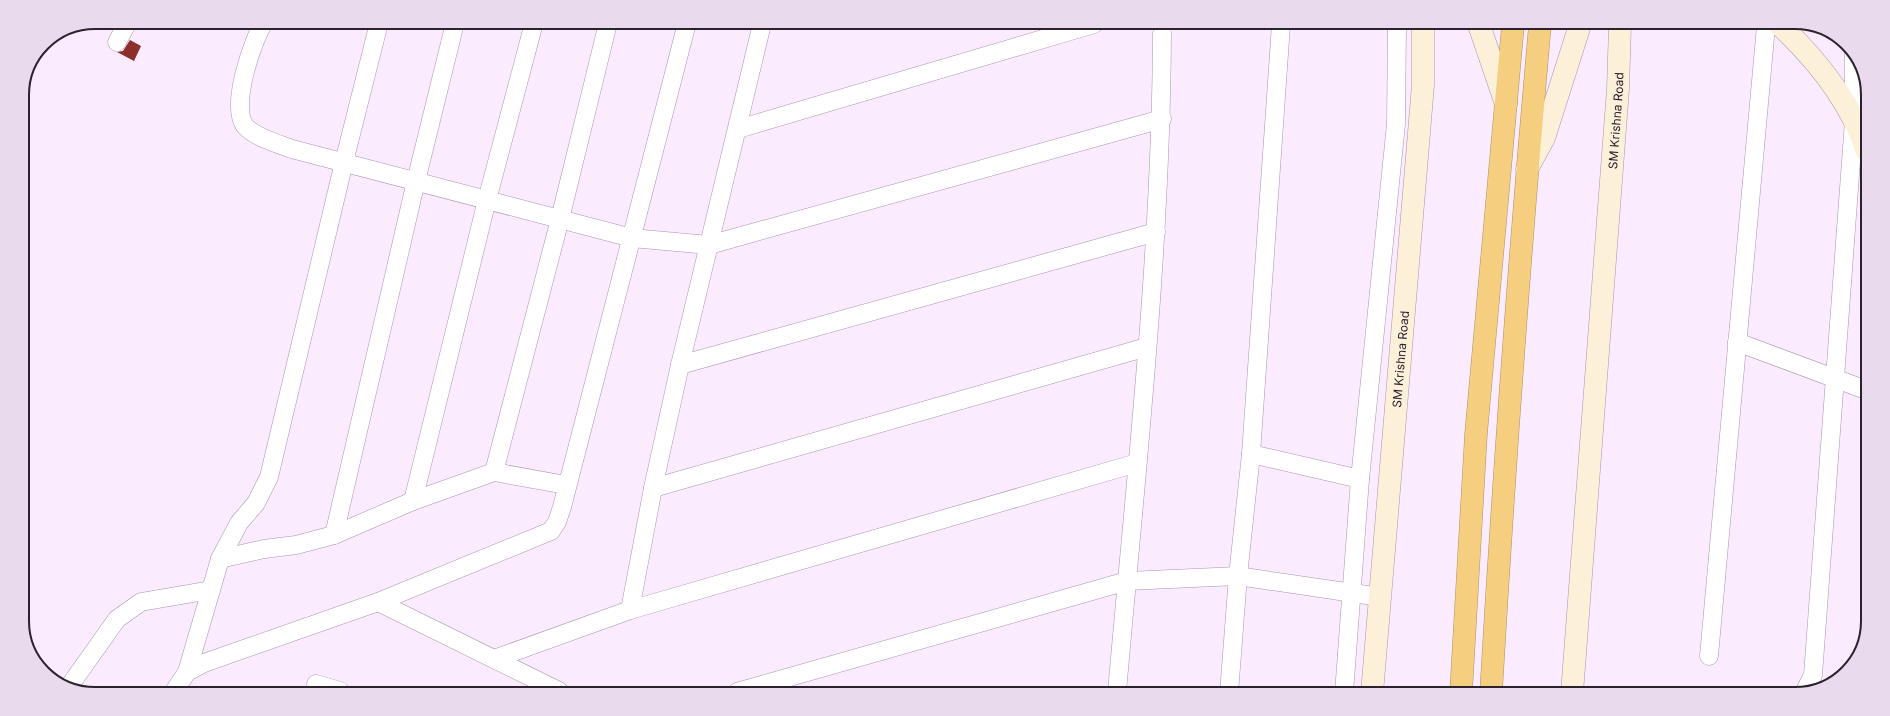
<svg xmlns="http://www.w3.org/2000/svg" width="1890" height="716" viewBox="0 0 1890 716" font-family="Inter,sans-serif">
	<rect width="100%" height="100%" fill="#faebfe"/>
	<path fill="#8c2f2b" d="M130,40L141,46L134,61L117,52L123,51Z"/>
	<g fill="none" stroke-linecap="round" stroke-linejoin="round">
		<g stroke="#ab93b1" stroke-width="19">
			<g id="street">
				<path d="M264,22C252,42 230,106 245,126C254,137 279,144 292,149L632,238L709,245L1162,119"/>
				<path d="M117,42L128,22"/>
				<path d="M738,129L1094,24"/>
				<path d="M1737,342L1866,390"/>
				<path d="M680,365L1156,232"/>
				<path d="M1251,454L1360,479"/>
				<path d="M494,472L560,219L608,23"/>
				<path d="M653,488L1147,347"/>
				<path d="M413,501L487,200L534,23"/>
				<path d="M334,535L416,181L455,23"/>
				<path d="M220,559L264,549L296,545L334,535L413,501L494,472L566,485"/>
				<path d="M378,602L559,691"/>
				<path d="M630,610L653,488L680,365L762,24"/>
				<path d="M1709,656L1766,26"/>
				<path d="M494,659L630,610L1137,463"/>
				<path d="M187,672L220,559L239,523L256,503L269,477L344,162L379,23"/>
				<path d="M316,684L340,691"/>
				<path d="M68,688L117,619L141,602L211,590"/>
				<path d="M175,690L187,672L204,663L378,602L551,531L557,522L562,507L687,23"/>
				<path d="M1805,691L1813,675L1854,121V53"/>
				<path d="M737,692L1127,581L1238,576L1380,597"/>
				<path d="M1117,692C1136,473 1161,254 1162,33"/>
				<path d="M1229,693L1238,576L1251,454L1281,25"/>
				<path d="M1344,693L1360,479L1396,124L1397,25"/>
			</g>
		</g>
		<g stroke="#ab93b1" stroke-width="23">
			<g id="secondary">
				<path d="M1479,25L1506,104"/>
				<path d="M1781,26C1817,60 1851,103 1867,151"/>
				<path d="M1527,169L1544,138L1580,25"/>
				<path id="s1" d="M1372,693L1423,85V25"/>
				<path id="s2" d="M1572,693L1618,89L1620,25"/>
			</g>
		</g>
		<g stroke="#ae9263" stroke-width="23">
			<g id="highway">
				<path d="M1461,693L1476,434L1513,25"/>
				<path d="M1491,693C1504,470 1520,248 1540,25"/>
			</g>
		</g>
		<use href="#street" stroke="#fff" stroke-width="18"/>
		<use href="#secondary" stroke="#fcf0d9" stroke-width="22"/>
		<use href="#highway" stroke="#f5ce7f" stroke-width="22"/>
	</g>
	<g text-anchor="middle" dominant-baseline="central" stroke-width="4" stroke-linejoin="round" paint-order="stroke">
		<g font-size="12" fill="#2b222e" stroke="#faebfe">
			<text stroke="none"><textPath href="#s2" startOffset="574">SM Krishna Road</textPath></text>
			<text stroke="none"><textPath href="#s1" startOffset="335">SM Krishna Road</textPath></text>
		</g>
	</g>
	<path d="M0 0H1890V716H0ZM95 29H1795A66 66 0 0 1 1861 95V621A66 66 0 0 1 1795 687H95A66 66 0 0 1 29 621V95A66 66 0 0 1 95 29Z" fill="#e9dbed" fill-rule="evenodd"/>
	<path fill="none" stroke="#2b222e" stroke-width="2" d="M95 29H1795A66 66 0 0 1 1861 95V621A66 66 0 0 1 1795 687H95A66 66 0 0 1 29 621V95A66 66 0 0 1 95 29Z"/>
</svg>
